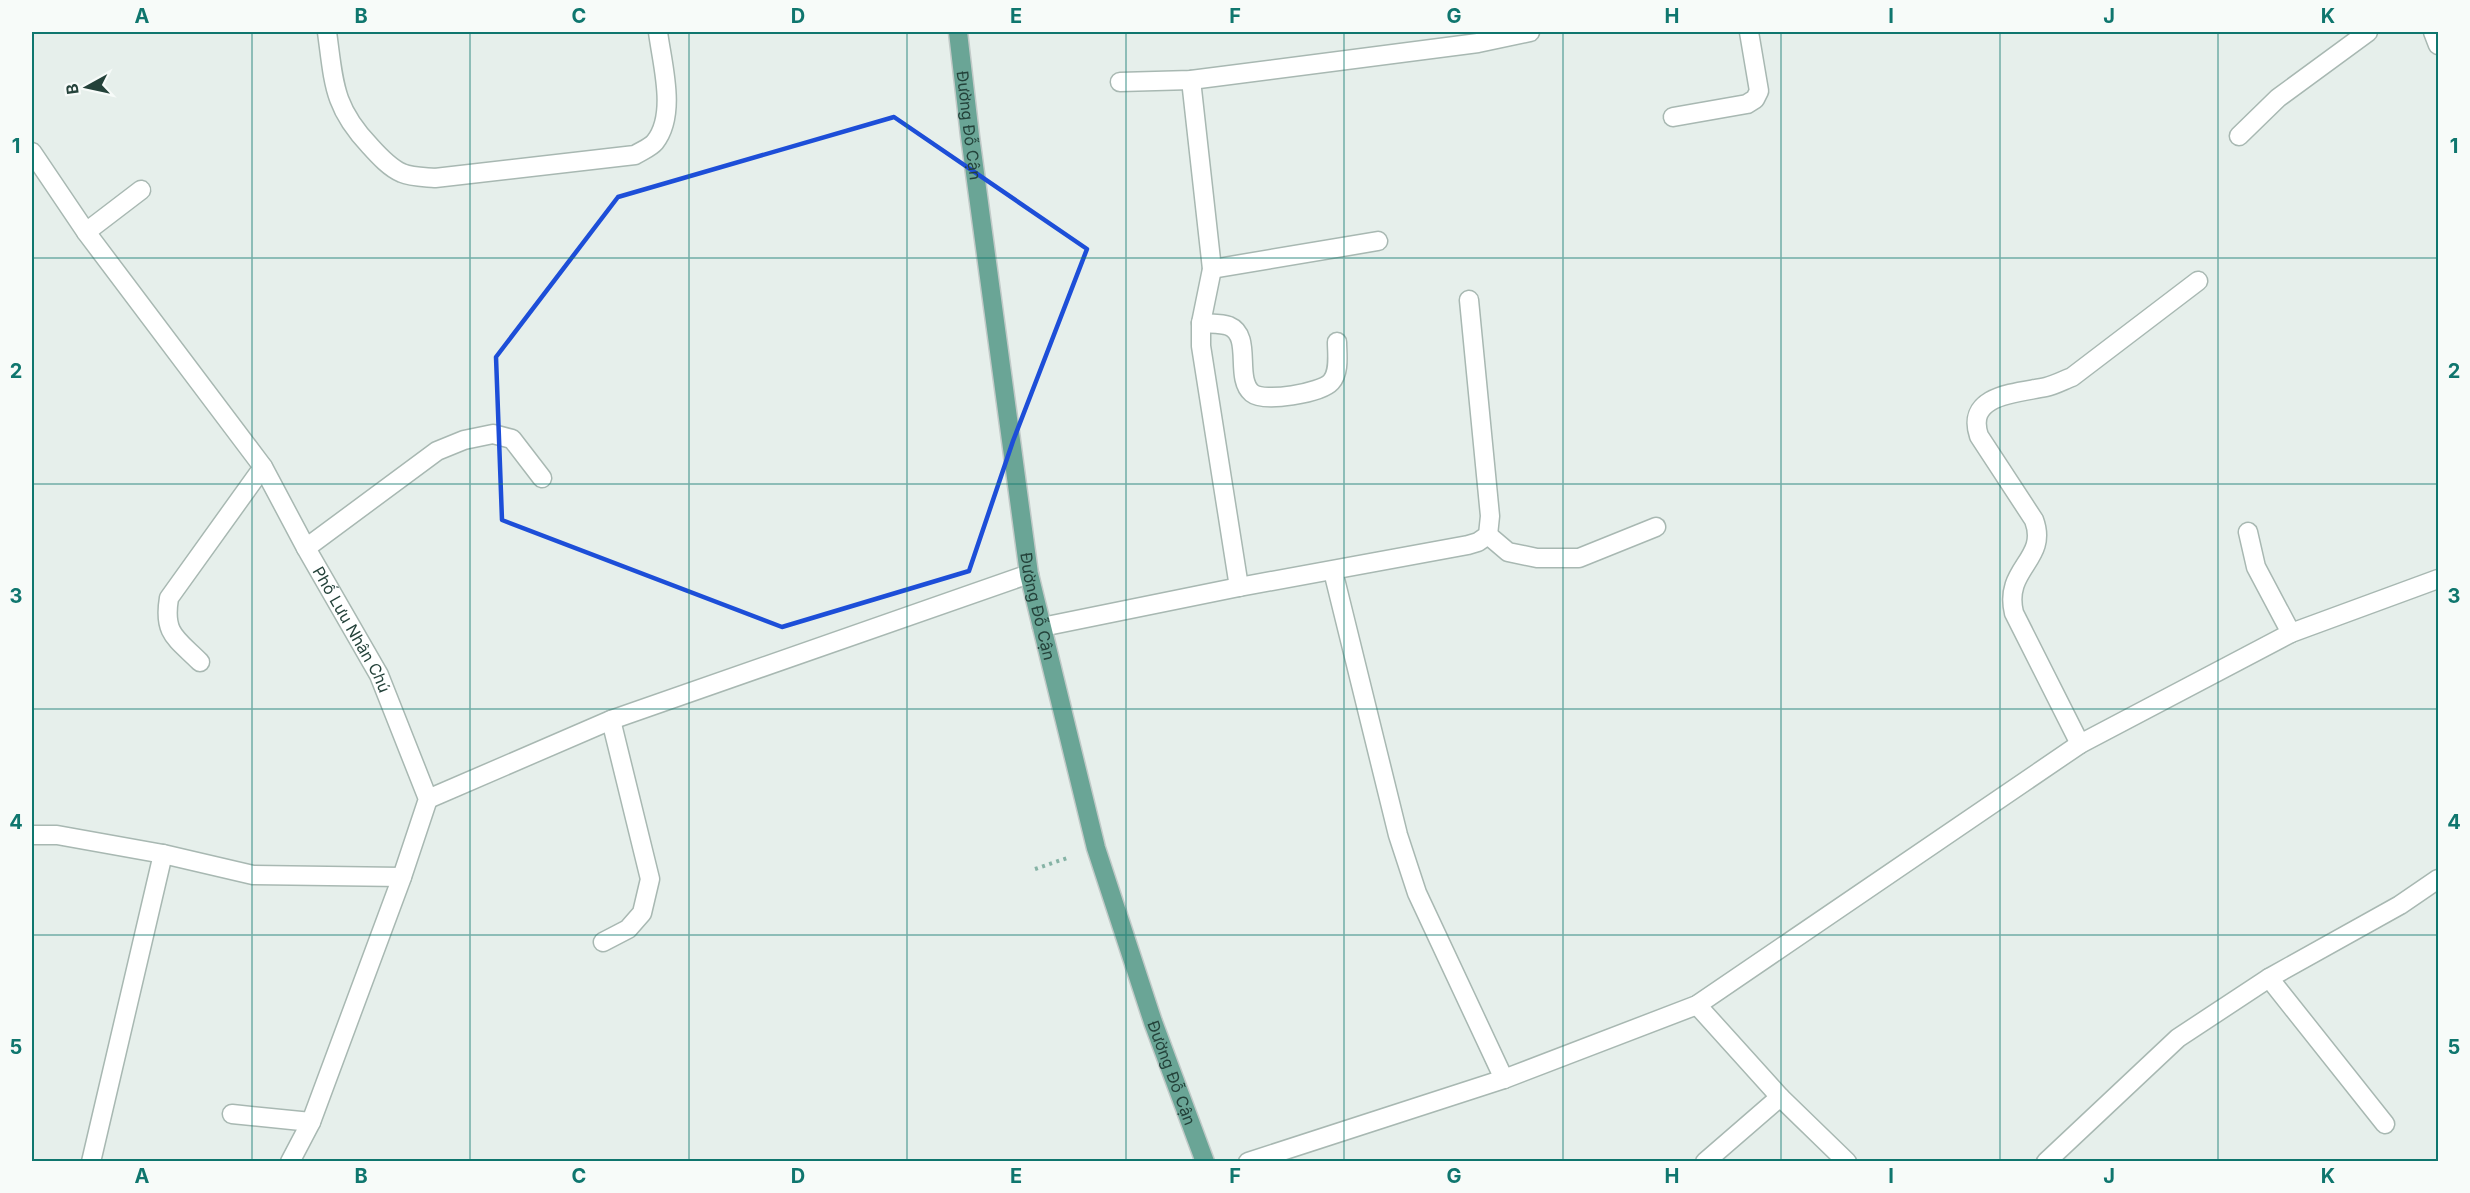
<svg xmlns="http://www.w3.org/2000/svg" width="2470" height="1193" viewBox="0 0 2470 1193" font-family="Inter,sans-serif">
	<rect width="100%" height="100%" fill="#e6efeb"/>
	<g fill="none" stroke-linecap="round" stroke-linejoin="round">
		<g stroke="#a8b8b2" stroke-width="21">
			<g id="minor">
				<path d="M327,32C334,83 333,107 370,146C379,156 390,168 402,173C411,177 425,177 435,178L635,155C641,151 650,148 655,142C677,114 662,64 658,32"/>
				<path d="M2433,32L2438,45"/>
				<path d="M1191,80L1212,269L1201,323V346L1239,587"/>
				<path d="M1120,82L1191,80L1478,43L1530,32"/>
				<path d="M1673,117L1747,104L1755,99L1759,91L1749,32"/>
				<path d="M2239,136L2278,98L2368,32"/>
				<path id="s1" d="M32,152L86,232L263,467L306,548L379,675L428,799L402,877L311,1122L290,1162"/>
				<path d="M86,232L141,190"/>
				<path d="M1212,269L1378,241"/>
				<path d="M1201,323C1209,324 1221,323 1229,326C1253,336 1234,378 1252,393C1264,403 1321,393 1331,382C1340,372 1337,354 1337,342"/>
				<path d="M2248,532L2256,567L2291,633"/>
				<path d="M1488,535L1508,552L1537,558H1579L1656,527"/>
				<path d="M306,548L437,451L464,440L493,434L512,439L542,478"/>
				<path d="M1333,571L1398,835L1417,893L1504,1079"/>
				<path d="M1042,627L1239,587L1468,545L1478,542L1488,535L1490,516L1469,300"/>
				<path d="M200,662C176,638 163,634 169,598L263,467"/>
				<path d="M2080,744L2014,613C2003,568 2049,560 2034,520L1979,436C1965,394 2018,393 2046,387C2055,385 2064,380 2072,377L2198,281"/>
				<path d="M428,799L611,720L1029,574"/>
				<path d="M32,835H57L163,854L253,875L402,877"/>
				<path d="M603,942L628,929L642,913L650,879L611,720"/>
				<path d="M2269,978L2385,1124"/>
				<path d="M1697,1005L1780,1097L1847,1162"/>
				<path d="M232,1114L311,1122"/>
				<path d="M91,1162L163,854"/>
				<path d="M1248,1162L1504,1079L1697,1005L2080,744L2291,633L2438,579"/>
				<path d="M1705,1162L1780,1097"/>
				<path d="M2046,1162L2178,1038L2269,978L2400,905L2438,879"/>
			</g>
		</g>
		<g stroke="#c2cac8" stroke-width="21">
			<g id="major">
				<path id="s2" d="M958,32L970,136L1029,574L1096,848L1153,1022L1205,1162"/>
			</g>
		</g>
		<path stroke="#86b3a5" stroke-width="4" stroke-dasharray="3 4.5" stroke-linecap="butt" d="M1035,869L1070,857"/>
		<use href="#minor" stroke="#fff" stroke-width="18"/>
		<use href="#major" stroke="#6aa596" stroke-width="18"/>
	</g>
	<path fill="none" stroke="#1d4ed8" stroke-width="4.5" stroke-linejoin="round" d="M894,117L1087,249L1013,441L969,571L782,627L502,520L496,357L618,197Z"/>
	<path fill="none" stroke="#0f766e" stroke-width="1.5" stroke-opacity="0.55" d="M252,32V1162M470,32V1162M689,32V1162M907,32V1162M1126,32V1162M1344,32V1162M1563,32V1162M1781,32V1162M2000,32V1162M2218,32V1162M32,258H2438M32,484H2438M32,709H2438M32,935H2438"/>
	<g text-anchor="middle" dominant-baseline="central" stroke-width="4.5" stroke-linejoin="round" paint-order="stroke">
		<g font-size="16" fill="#24423a" stroke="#f7fbf9">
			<text stroke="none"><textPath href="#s2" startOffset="94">Đường Đỗ Cận</textPath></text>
			<text stroke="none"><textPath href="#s2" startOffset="580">Đường Đỗ Cận</textPath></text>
			<text stroke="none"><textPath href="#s1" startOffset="576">Phố Lưu Nhân Chú</textPath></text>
			<text stroke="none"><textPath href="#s2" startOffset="1066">Đường Đỗ Cận</textPath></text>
		</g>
	</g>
	<rect width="2470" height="1193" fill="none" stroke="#f7fbf9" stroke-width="66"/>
	<g transform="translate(87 87) rotate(262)" stroke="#f7fbf9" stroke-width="4.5" paint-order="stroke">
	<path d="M0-4.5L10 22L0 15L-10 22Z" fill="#24423a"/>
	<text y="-9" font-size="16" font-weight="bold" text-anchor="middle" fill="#24423a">B</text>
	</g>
	<rect x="33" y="33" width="2404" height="1127" fill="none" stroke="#0f766e" stroke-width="2"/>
	<g font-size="20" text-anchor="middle" font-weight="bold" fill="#0f766e">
		<text x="142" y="23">A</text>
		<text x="361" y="23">B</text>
		<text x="579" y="23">C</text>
		<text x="798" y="23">D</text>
		<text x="1016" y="23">E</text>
		<text x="1235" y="23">F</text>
		<text x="1454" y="23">G</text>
		<text x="1672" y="23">H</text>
		<text x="1891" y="23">I</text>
		<text x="2109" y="23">J</text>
		<text x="2328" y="23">K</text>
		<text x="16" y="153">1</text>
		<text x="2454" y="153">1</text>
		<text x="16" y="378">2</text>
		<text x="2454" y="378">2</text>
		<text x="16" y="603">3</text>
		<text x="2454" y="603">3</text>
		<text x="16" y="829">4</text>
		<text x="2454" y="829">4</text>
		<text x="16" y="1054">5</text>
		<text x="2454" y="1054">5</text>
		<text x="142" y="1183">A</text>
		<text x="361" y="1183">B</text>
		<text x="579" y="1183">C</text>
		<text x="798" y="1183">D</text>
		<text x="1016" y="1183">E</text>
		<text x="1235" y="1183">F</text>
		<text x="1454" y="1183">G</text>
		<text x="1672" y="1183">H</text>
		<text x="1891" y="1183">I</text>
		<text x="2109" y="1183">J</text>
		<text x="2328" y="1183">K</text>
	</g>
</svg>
